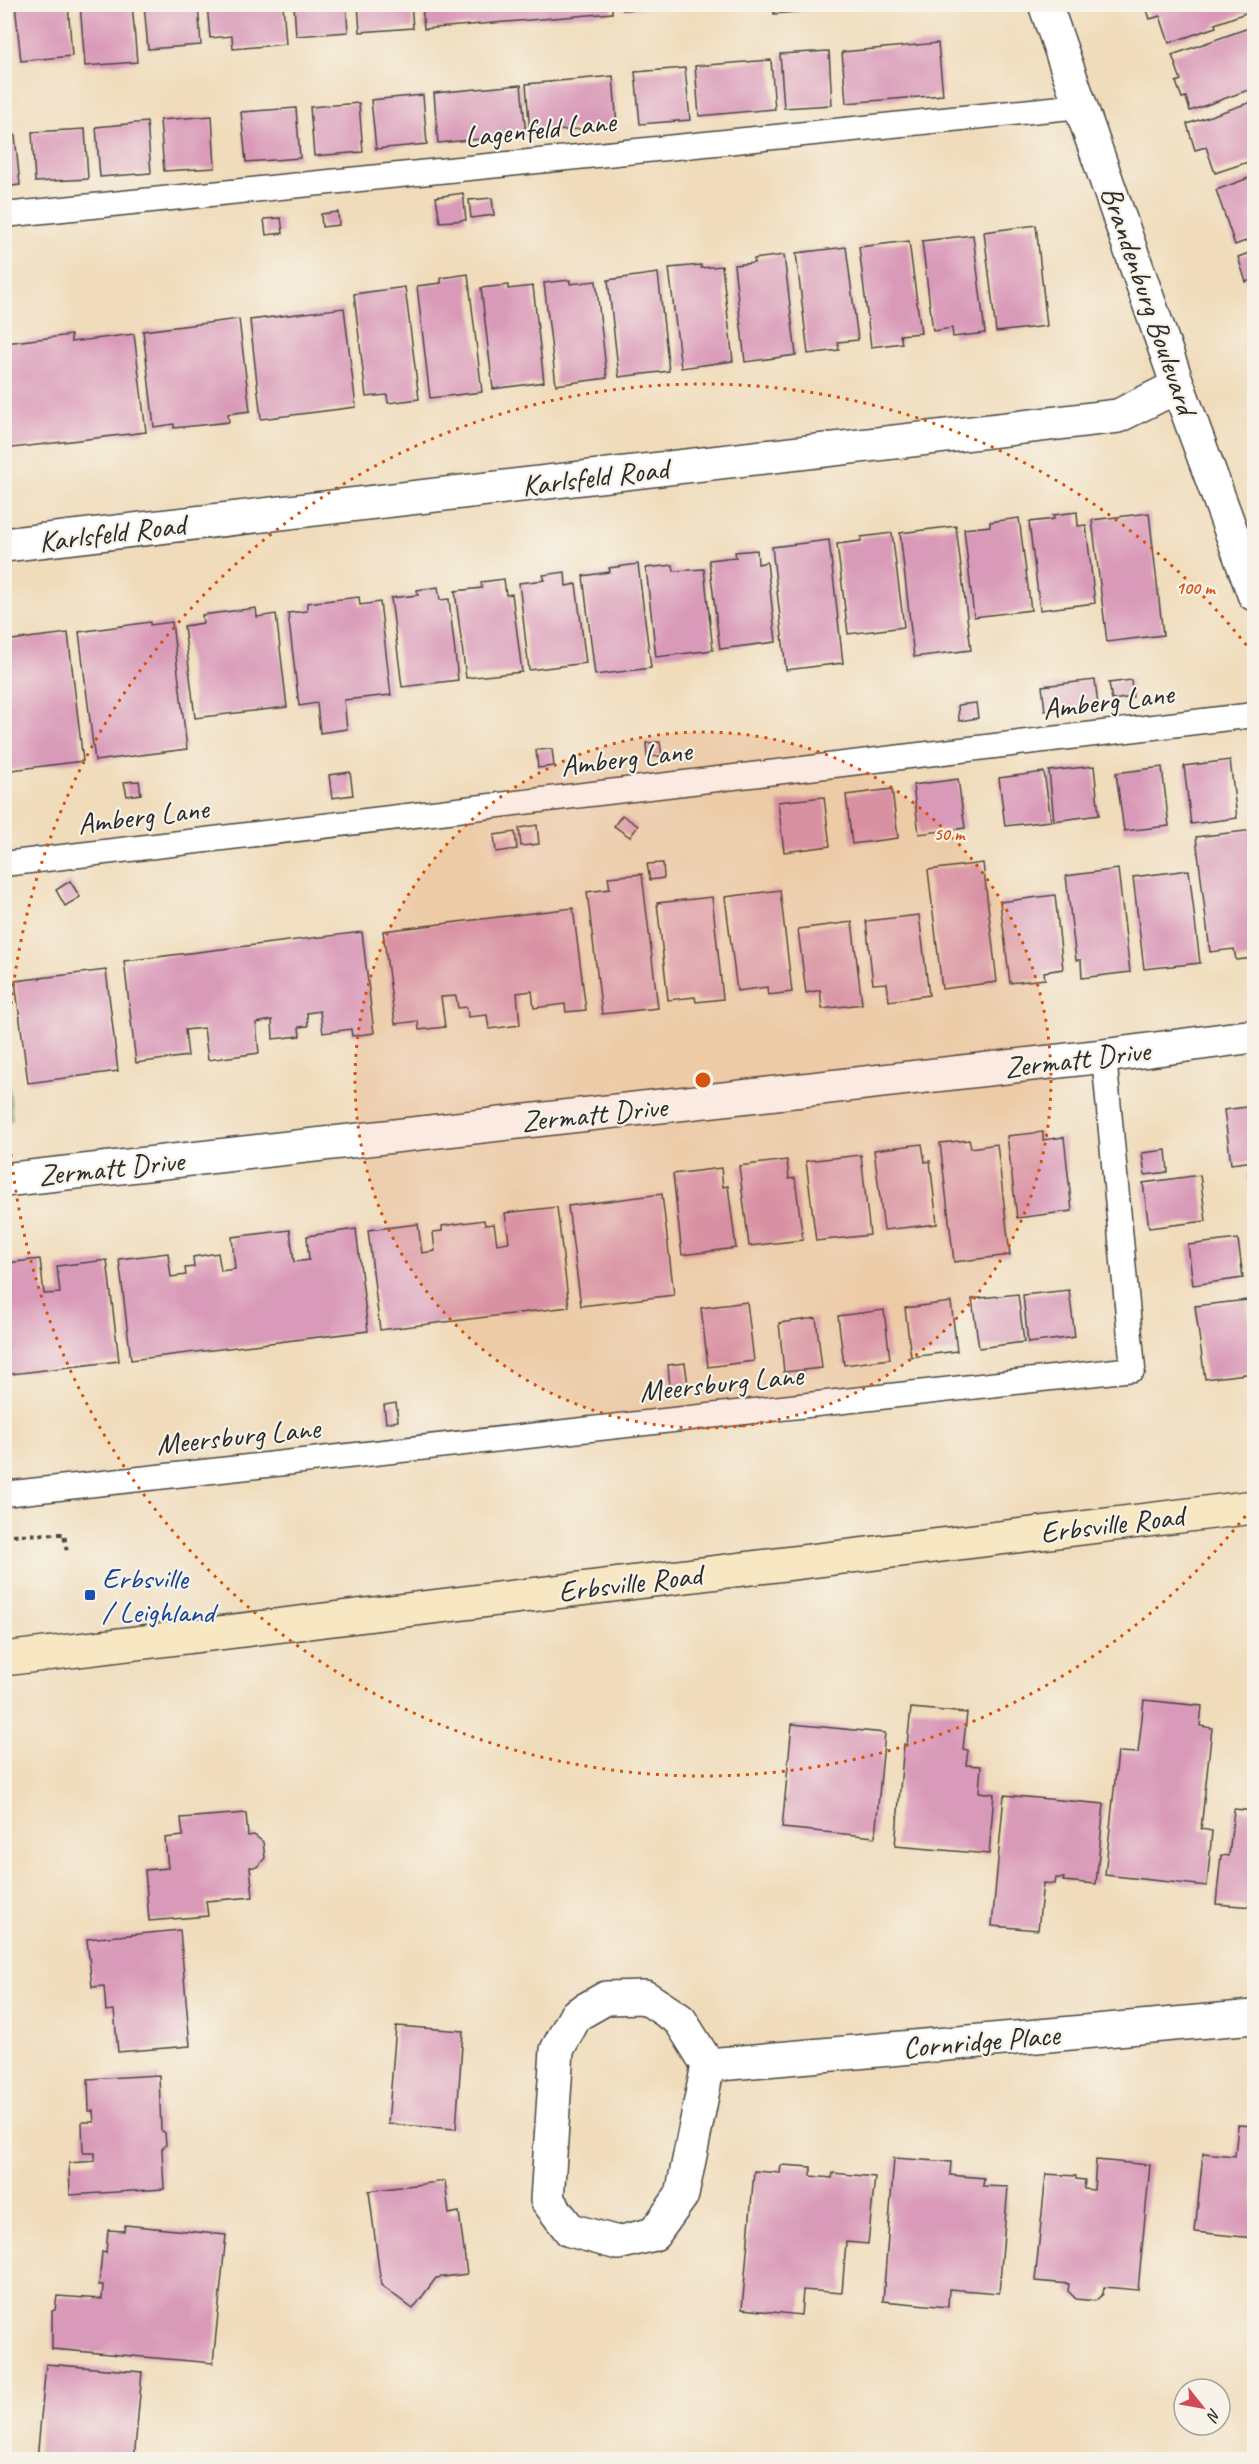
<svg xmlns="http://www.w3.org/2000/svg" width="1259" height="2464" viewBox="0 0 1259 2464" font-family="Caveat,sans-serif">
	<rect width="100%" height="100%" fill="#f7f3e8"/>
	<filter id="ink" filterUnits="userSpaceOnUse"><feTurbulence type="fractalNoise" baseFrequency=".0167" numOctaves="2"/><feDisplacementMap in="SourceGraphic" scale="12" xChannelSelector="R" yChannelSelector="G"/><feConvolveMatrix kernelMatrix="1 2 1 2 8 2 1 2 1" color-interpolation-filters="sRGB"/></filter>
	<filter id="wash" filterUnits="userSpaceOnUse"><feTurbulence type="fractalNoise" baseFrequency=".008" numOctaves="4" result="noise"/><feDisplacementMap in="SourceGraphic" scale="24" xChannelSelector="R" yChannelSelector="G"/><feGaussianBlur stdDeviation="1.35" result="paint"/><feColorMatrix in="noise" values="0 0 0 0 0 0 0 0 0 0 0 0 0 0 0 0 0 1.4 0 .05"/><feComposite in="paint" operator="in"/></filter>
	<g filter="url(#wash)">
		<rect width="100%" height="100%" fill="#f0dcbb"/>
		<path fill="#88cd87" stroke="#5a7c59" stroke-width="1.5" d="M5,1049L12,1120L5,1121H4Z"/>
		<g id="blocks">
			<g fill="#d999b8">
				<path d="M15,4H68L72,56L21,61Z"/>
				<path d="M80,4H132L137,62L85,66Z"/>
				<path d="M144,4H198L201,45L148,49Z"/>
				<path d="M207,4H283L286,44L233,49L232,36L210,38Z"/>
				<path d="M294,4H346L348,32L296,36Z"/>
				<path d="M358,4H411L413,28L360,32Z"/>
				<path d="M422,4H612V13L424,29Z"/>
				<path d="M623,4H675V6L623,10Z"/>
				<path d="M709,4H758V6L709,10Z"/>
				<path d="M773,4H826V9L774,14Z"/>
				<path d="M1145,4H1254V10L1215,24L1216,27L1169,43L1160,16L1150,19Z"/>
				<path d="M1254,26V88L1190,111L1186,97L1182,98L1176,82L1181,80L1172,55Z"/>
				<path d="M4,33L9,61H4Z"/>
				<path d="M938,43L943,95L846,103L842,52Z"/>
				<path d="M829,51L832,105L784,108L780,54Z"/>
				<path d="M771,60L775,109L699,116L695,66Z"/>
				<path d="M685,68L690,120L640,124L635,72Z"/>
				<path d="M613,76L617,126L530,133L526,84Z"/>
				<path d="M521,85L526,135L438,143L434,93Z"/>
				<path d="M423,95L427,144L376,149L371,100Z"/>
				<path d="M1254,101V160L1215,173L1206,147L1195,150L1187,124Z"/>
				<path d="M359,103L363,152L314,156L310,107Z"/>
				<path d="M296,108L300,158L246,162L241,112Z"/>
				<path d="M212,116L215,168L164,171L160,120Z"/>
				<path d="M147,122L151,173L100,177L96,127Z"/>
				<path d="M85,129L88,179L35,182L32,132Z"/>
				<path d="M15,135L20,185L4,187V136Z"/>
				<path d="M1254,176V238L1235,245L1216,190Z"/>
				<path d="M463,193L466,220L440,222L436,197Z"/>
				<path d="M492,198L494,215L471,218L469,200Z"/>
				<path d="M338,212L339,225L322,227L321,214Z"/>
				<path d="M281,218L283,233L266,235L264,219Z"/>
				<path d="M1036,225L1047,326L996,332L984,232Z"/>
				<path d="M973,235L985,333L953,337L952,328L933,331L922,241Z"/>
				<path d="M909,241L921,333L900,335L902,343L871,347L859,247Z"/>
				<path d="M846,247L858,340L838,342L839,350L808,354L796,253Z"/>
				<path d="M1254,251V279L1246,282L1238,257Z"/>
				<path d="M784,255L796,355L745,362L734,265L754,263V259Z"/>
				<path d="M701,265V268L722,266L733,361L681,368L669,268Z"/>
				<path d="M658,273L669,371L619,377L608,280Z"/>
				<path d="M468,274L482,392L430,398L417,286L441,283V278Z"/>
				<path d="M570,280V284L596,281L607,378L556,385L544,283Z"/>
				<path d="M508,285V289L533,286L544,382L493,389L481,288Z"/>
				<path d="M405,287L419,399L388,403L387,395L366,397L354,294Z"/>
				<path d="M344,308L356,407L261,419L250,320Z"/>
				<path d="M239,319L250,411L228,414L229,422L174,428V424L154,427L143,331Z"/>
				<path d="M134,334L146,432L4,449L5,343L71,335V342Z"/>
				<path d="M1077,512L1078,526L1086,525L1095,603L1040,610L1029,522L1054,519L1053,515Z"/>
				<path d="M1149,513L1163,635L1107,642L1092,520Z"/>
				<path d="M1019,518L1031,610L974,617L964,529L990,526V522Z"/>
				<path d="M956,526L971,650L914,657L900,533Z"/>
				<path d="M892,533L904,627L848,634L837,544L861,541V537Z"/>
				<path d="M829,540L843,663L786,670L772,547Z"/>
				<path d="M757,550L758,564L767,562L776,642L720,649L709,560L736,557L735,552Z"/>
				<path d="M638,564L651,668L595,675L583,576L610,572L609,568Z"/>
				<path d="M673,565L674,571L704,569L713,650L656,657L646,568Z"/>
				<path d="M565,572L566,586L576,584L586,663L529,670L519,583L545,580L543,575Z"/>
				<path d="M504,579L506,595L512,594L522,672L466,678L455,591L482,588L481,582Z"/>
				<path d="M438,587L440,600L449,599L458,680L402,687L391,598L418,595L417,590Z"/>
				<path d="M359,597L360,605L380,602L391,695L344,700L347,729L320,733L317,703L299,706L288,613L307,611V603Z"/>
				<path d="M256,608L257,617L276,614L287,707L195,718L184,626L203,623L202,615Z"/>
				<path d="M150,622V625L172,622L187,749L95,761L79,632Z"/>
				<path d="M68,633L83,761L4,771V641Z"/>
				<path d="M1095,680L1098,705L1045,711L1042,686Z"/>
				<path d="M1131,680L1133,697L1112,700L1109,683Z"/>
				<path d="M976,703L978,718L959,721L958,705Z"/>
				<path d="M660,742L662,756L647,757L646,743Z"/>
				<path d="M552,749L554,766L538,768L536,750Z"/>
				<path d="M1230,760L1237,818L1191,824L1184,766Z"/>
				<path d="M1094,766L1099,815L1054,821L1049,771Z"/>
				<path d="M1162,767L1169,826L1124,831L1116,773Z"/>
				<path d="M350,772L353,795L332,798L329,775Z"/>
				<path d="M1044,772L1051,821L1005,826L999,778Z"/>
				<path d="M958,779L965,828L919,834L913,785Z"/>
				<path d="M139,781L141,794L127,796L124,782Z"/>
				<path d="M892,789L898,838L852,844L846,795Z"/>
				<path d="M824,797L830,846L784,852L778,802Z"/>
				<path d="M622,815L638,826L630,837L614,826Z"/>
				<path d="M537,825L539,844L521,846L519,828Z"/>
				<path d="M1253,830L1254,958L1236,960L1234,949L1210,952L1196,837Z"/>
				<path d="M515,832L517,849L496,852L494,835Z"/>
				<path d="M663,863L664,878L650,880L647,864Z"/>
				<path d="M983,863L997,982L942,989L928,870Z"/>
				<path d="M1118,869L1130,972L1082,978L1081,960H1076L1066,876Z"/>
				<path d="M1189,870L1200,963L1144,969L1133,877Z"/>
				<path d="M642,874L658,1008L602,1014L587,892L610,889L608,877Z"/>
				<path d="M70,881L80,897L65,906L56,890Z"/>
				<path d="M780,890L792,992L768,995L767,987L737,991L725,897Z"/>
				<path d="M1055,895L1063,969L1044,972L1045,979L1010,983L1000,902Z"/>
				<path d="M712,897L723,999L696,1002L695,997L668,1000L657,903Z"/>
				<path d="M573,908L586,1010L566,1012L565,1004L534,1008L532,991L517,993L520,1025L489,1029L487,1015L468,1017L467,1007L458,1008L456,996L441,997L445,1027L419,1030L418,1021L395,1024L383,931Z"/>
				<path d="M919,915L929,995L889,1001L887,983L873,984L866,921Z"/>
				<path d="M852,922L862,1004L822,1009L820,990L806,993L798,929Z"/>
				<path d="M362,932L374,1033L352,1036L351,1029L323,1033L320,1011L307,1013L308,1026L299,1027L300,1036L273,1039L272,1020L256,1023L259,1053L208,1060L204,1028L185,1030L188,1056L136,1063L124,961Z"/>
				<path d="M106,970L118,1071L28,1083L15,981Z"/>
				<path d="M1254,1106V1161L1231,1164L1224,1110Z"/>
				<path d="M1043,1132V1140L1064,1137L1072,1211L1017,1218L1007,1136Z"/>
				<path d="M969,1140L971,1148L997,1144L1010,1255L954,1262L940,1143Z"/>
				<path d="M922,1144L925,1162L930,1161L937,1224L884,1230L874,1150Z"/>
				<path d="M1166,1150L1168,1172L1145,1175L1142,1153Z"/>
				<path d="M861,1155L870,1235L816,1241L806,1161Z"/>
				<path d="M787,1160L789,1179L795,1178L803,1240L749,1246L739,1166Z"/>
				<path d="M721,1168L723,1187L728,1186L736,1248L682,1255L673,1174Z"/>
				<path d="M1254,1172V1217H1253L1248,1173Z"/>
				<path d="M1200,1175L1206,1221L1149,1228L1143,1183Z"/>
				<path d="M662,1194L674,1295L581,1306L568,1206Z"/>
				<path d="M557,1207L569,1307L380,1330L368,1230L418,1224L422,1253L435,1251L433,1232L442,1231V1226L484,1220L485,1225L494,1224L497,1244L509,1242L505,1213Z"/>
				<path d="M356,1229L368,1331L131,1360L119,1259L168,1253L171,1277L186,1275L185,1268L194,1267L193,1257L218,1253L221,1271L235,1269L232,1237L290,1230L294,1262L309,1260L307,1236Z"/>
				<path d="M1238,1239L1243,1278L1193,1285L1188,1245Z"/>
				<path d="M40,1259L44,1294L60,1293L57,1266L107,1260L119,1361L4,1375V1278H9L7,1263Z"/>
				<path d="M1069,1290L1075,1337L1028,1343L1023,1295Z"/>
				<path d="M1018,1294L1024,1342L979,1348L972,1299Z"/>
				<path d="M1247,1300L1254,1373L1205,1379L1195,1306Z"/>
				<path d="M747,1302L754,1361L708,1367L701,1308Z"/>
				<path d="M951,1302L957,1351L911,1357L905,1308Z"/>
				<path d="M884,1310L890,1359L844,1365L838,1316Z"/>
				<path d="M816,1318L822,1368L784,1372L779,1323Z"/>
				<path d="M685,1363L688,1385L670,1388L668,1365Z"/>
				<path d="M396,1403L398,1421L386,1423L384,1405Z"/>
				<path d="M1144,1700L1202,1706L1200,1726L1212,1728L1201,1829L1212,1831L1207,1886L1105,1875L1118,1752L1138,1753Z"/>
				<path d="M911,1708L967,1713L963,1749L968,1750L966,1765L981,1766L979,1792L994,1794L989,1854L895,1846L904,1744L907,1745Z"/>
				<path d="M792,1724L885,1733L875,1837L782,1828Z"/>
				<path d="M1004,1795L1104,1804L1096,1884L1063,1881L1064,1878H1056L1055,1884L1043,1883L1038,1930L992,1926Z"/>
				<path d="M1234,1809L1254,1811V1907L1216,1904L1221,1855L1229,1856Z"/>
				<path d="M246,1813L248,1836L254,1835L263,1842L265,1858L257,1867H250L253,1897L206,1901L208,1916L149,1921L145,1870L168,1868L165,1838L183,1836L181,1818Z"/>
				<path d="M180,1930L190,2046L118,2052L114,2010L106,2011L104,1986L92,1987L87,1939Z"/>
				<path d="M396,2026L463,2031L456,2129L388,2124Z"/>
				<path d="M159,2075L161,2130L165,2133L166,2145L162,2149L164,2189L70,2195L69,2163L95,2161V2153H83L82,2122H94L93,2111H89L88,2079Z"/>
				<path d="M1238,2125L1254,2126V2238L1195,2232L1203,2153L1235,2156Z"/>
				<path d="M894,2158L951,2162L950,2175L984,2178L983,2186L1008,2187L999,2293L949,2289L948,2307L883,2301Z"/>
				<path d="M1096,2160L1150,2165L1138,2290L1104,2287L1103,2294L1095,2301L1076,2299L1068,2291L1069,2284L1035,2281L1046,2174L1076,2176V2179L1085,2180L1084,2189L1094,2190Z"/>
				<path d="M781,2165L811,2167V2176L832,2178L833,2173L875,2177L868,2244L846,2242L842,2293L803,2290L801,2315L742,2309L754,2171L780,2173Z"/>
				<path d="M445,2181L449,2214L459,2212L467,2274L436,2278L413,2309L381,2285L369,2191Z"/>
				<path d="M125,2225L226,2235L213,2363L52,2349V2311L55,2310L57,2296L102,2299L103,2285H99L102,2252L106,2253L108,2230L124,2231Z"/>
				<path d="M46,2364L142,2372L134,2460H37Z"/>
			</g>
		</g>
	</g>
	<g filter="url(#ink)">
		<use href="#blocks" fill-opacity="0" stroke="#494641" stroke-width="1.5"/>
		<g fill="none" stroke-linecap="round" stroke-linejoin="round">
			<g stroke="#494641" stroke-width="27">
				<g id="service">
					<path d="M4,215L1081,106"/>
					<path d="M4,864L1254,715"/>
					<path d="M4,1494L1133,1369L1104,1056"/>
				</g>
			</g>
			<g stroke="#494641" stroke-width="36">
				<g id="minor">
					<path d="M1045,4L1178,386L1254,594"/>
					<path d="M4,545L1118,416L1178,386"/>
					<path d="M4,1180L1104,1056L1254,1036"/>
					<path d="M645,1997L680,2020L708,2065L682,2195L654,2234L618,2243L570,2230L547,2200L557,2050L576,2015L606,1998Z"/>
					<path d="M708,2065L1254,2017"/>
				</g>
			</g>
			<g stroke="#494641" stroke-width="36">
				<path id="secondary" d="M4,1659L1254,1507"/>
			</g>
			<path stroke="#494641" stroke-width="4" stroke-dasharray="4.5 4.5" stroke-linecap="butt" d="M4,1535L64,1534L67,1553"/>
			<use href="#service" stroke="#fff" stroke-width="24"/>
			<use href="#minor" stroke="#fff" stroke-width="33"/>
			<use href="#secondary" stroke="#f7e8c3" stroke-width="33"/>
		</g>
	</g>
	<circle cx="703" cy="1080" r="348" fill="#d5540f" fill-opacity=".12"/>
	<g fill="none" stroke="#d5540f" stroke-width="3" stroke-dasharray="3 6">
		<circle cx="703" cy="1080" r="348"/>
		<path d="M1251 1509A696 696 0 1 1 1251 651"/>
	</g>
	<rect fill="#1a4fb4" stroke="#f7f3e8" stroke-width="2" x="84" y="1589" width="12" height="12" rx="3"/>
	<g text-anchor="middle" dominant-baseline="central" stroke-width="4.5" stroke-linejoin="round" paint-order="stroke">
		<g font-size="30" fill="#2b2b2b" stroke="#f7f3e8">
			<text transform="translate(540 129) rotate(-6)">Lagenfeld Lane</text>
			<text transform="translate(1149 300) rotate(71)">Brandenburg Boulevard</text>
			<text transform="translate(595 477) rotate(-7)">Karlsfeld Road</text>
			<text transform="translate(112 533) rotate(-7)">Karlsfeld Road</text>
			<text transform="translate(1108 701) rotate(-7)">Amberg Lane</text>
			<text transform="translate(626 758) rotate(-7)">Amberg Lane</text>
			<text transform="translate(143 816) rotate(-7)">Amberg Lane</text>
			<text transform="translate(1077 1059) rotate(-7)">Zermatt Drive</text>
			<text transform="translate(594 1114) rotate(-6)">Zermatt Drive</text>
			<text transform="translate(111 1168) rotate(-6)">Zermatt Drive</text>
			<text transform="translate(721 1383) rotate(-6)">Meersburg Lane</text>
			<text transform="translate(238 1436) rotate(-6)">Meersburg Lane</text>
			<text transform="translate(1112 1524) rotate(-7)">Erbsville Road</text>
			<text transform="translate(630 1583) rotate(-7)">Erbsville Road</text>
			<text transform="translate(981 2041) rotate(-5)">Cornridge Place</text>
		</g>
		<g font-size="30" fill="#164399" stroke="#f7f3e8" text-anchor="start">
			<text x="102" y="1578">Erbsville<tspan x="102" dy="34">/ Leighland</tspan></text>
		</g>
	</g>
	<circle cx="703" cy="1080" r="9" fill="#d5540f" stroke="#f7f3e8" stroke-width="3"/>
	<g font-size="18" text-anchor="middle" font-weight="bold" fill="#d5540f" stroke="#f7f3e8" stroke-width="4.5" stroke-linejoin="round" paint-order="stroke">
		<text x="1195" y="594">100 m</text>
		<text x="949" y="840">50 m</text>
	</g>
	<rect width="1259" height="2464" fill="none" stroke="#f7f3e8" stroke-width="24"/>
	<g transform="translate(1202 2407) rotate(121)"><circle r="28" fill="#f7f3e8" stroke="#a5a39c" stroke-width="1.5"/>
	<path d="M0-4.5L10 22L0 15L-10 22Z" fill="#d1495b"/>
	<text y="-9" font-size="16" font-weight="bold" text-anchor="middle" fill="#2b2b2b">N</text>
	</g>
</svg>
